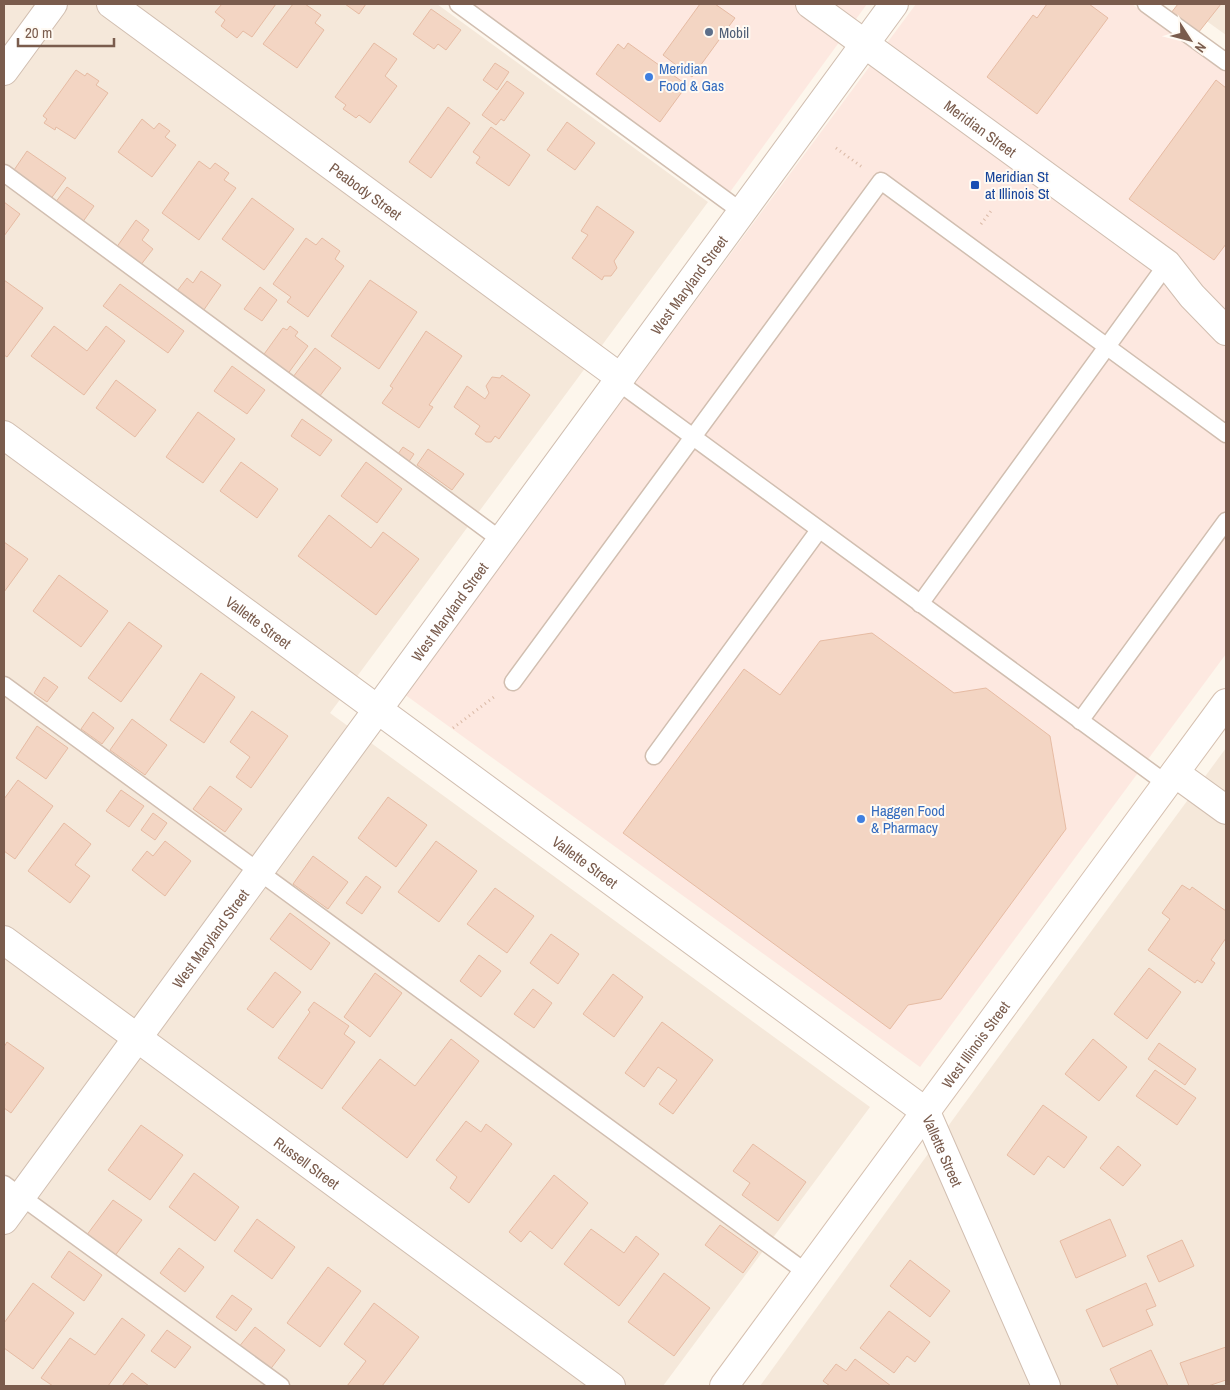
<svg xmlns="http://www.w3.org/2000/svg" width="1230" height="1390" viewBox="0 0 1230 1390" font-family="'Archivo Narrow',sans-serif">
	<rect width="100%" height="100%" fill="#fdf6ec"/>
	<g fill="#f5e8da">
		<path d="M4,4H437L708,202L330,713L870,1107L663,1386H4Z"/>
		<path d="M1183,4H1226V35Z"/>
		<path d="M1226,748V1386H760L962,1107Z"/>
	</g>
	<g fill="#fde8e0">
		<path d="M471,4H867L730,192Z"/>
		<path d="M916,4H1132L1226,72V654L920,1067L404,694Z"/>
	</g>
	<g fill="#f3d5c3" stroke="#e6bba3">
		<path d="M222,4H276L252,37L243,31L237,38L221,26L225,20L215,12Z"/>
		<path d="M293,4H305L321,15L315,23L324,30L297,68L263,44Z"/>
		<path d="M345,4H366L359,14Z"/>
		<path d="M700,4H715L735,18L692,77L663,55Z"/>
		<path d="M1047,4H1089L1108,18L1037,114L987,77L1033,15L1037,18Z"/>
		<path d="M1178,4H1221L1198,33L1171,13Z"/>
		<path d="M431,9L461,30L446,50L438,44L434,49L413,34Z"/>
		<path d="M374,43L397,59L385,76L397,86L370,123L359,115L356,118L343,109L346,105L335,97Z"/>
		<path d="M628,43L687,85L660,122L596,74L618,44L624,49Z"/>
		<path d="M495,63L509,72L497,90L483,80Z"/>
		<path d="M76,70L85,76L87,73L99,81L96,85L108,93L75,139L56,127L55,130L44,123L47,119L43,116Z"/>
		<path d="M1216,80L1226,88V244L1214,260L1129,199Z"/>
		<path d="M507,81L524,93L504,121L501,119L496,125L482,115Z"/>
		<path d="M448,107L470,123L431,178L409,162Z"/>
		<path d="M142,119L154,129L159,123L170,131L165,137L176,145L152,177L118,152Z"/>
		<path d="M567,122L595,143L575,170L547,150Z"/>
		<path d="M491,127L530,155L509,186L476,163L480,157L473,152Z"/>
		<path d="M27,151L66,178L50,200L12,173Z"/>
		<path d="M199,161L210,169L215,163L229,173L224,180L236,188L199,240L162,213Z"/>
		<path d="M67,187L94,206L82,223L55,203Z"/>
		<path d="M252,198L294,229L264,270L222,239Z"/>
		<path d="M4,202L20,214L4,236Z"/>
		<path d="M597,206L634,232L614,261L617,268L611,276H604L602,280L572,258L588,235L581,231Z"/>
		<path d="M136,220L149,230L142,240L153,249L140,266L116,248Z"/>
		<path d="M306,238L316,245L322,238L340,251L335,259L344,266L308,317L287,302L291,297L273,284Z"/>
		<path d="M201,271L221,285L201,314L174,295L187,278L193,283Z"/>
		<path d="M4,280L43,308L7,357L4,355Z"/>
		<path d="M370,280L417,312L379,369L331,336Z"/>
		<path d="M120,284L184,331L168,353L103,306Z"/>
		<path d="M260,287L277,300L262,321L244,309Z"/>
		<path d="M54,326L87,351L106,326L125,341L84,395L31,356Z"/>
		<path d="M290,326L298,332L295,336L308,346L287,375L262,357L283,328L287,330Z"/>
		<path d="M426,331L462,356L429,405L433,407L419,428L382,403L393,388L390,386Z"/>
		<path d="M315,348L341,368L319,397L293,377Z"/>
		<path d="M232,366L265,390L247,414L214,391Z"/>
		<path d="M502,375L530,395L499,439L495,436L491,442H486L475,434L480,426L454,407L467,386L485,399L489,393L486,386L492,377L500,378Z"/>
		<path d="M116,380L156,410L135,437L96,408Z"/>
		<path d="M198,412L235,439L203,483L166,457Z"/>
		<path d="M302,419L332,440L320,456L291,436Z"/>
		<path d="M403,447L414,454L406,466L395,458Z"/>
		<path d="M428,449L464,474L452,490L417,465Z"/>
		<path d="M241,462L278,489L257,518L220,491Z"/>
		<path d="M366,462L402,489L377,523L341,496Z"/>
		<path d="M329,515L371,548L383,532L419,559L376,615L298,556Z"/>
		<path d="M4,542L28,559L4,592Z"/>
		<path d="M59,575L108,611L81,647L33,611Z"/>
		<path d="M129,622L162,646L121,702L88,678Z"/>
		<path d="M872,633L954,693L986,688L1050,736L1066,829L941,999L908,1005L890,1029L623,833L744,669L780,695L820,641Z"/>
		<path d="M201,673L235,697L204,743L170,720Z"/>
		<path d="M44,677L58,687L47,702L34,693Z"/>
		<path d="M252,711L288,736L251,788L236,777L250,757L230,742Z"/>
		<path d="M93,712L114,728L102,744L81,729Z"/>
		<path d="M132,719L167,745L145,775L110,750Z"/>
		<path d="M37,726L68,748L46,779L16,758Z"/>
		<path d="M18,780L53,806L15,859L4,851V799Z"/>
		<path d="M210,786L242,809L225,832L193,809Z"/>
		<path d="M121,790L144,806L129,827L106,811Z"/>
		<path d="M388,797L427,825L396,867L358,838Z"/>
		<path d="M153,813L167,823L155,840L141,830Z"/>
		<path d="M64,823L91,844L75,865L90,876L70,903L28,871Z"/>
		<path d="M165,841L191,861L165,896L132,870L147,851L153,856Z"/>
		<path d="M436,841L477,871L439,922L398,892Z"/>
		<path d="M313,856L348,882L328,909L293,884Z"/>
		<path d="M366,876L381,887L362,914L346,903Z"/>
		<path d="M1182,885L1190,890L1192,887L1226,911V938L1211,960L1215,963L1202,983L1197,980L1195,983L1148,950L1170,919L1162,913Z"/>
		<path d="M495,888L534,916L507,953L467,924Z"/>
		<path d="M290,913L330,943L311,970L270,939Z"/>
		<path d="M551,934L579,954L558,984L530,963Z"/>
		<path d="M479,955L501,971L481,997L460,981Z"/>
		<path d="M1149,968L1181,992L1147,1039L1114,1014Z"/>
		<path d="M275,972L301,992L273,1028L247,1009Z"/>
		<path d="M375,973L402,993L370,1037L344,1017Z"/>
		<path d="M613,974L643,997L614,1037L583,1014Z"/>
		<path d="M533,989L552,1003L534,1028L514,1014Z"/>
		<path d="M314,1002L349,1026L344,1034L355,1042L322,1089L278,1058L310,1012L308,1010Z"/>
		<path d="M662,1022L713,1060L673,1114L659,1104L677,1080L658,1067L644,1087L625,1073Z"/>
		<path d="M451,1039L479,1061L407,1158L342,1108L380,1059L415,1086Z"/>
		<path d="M1093,1039L1127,1067L1099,1101L1065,1074Z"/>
		<path d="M7,1042L44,1068L11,1113L4,1108V1047Z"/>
		<path d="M1159,1043L1196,1069L1185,1085L1148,1059Z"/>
		<path d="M1155,1070L1196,1098L1177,1125L1136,1096Z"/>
		<path d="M1043,1105L1087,1137L1064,1168L1048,1156L1034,1175L1007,1155Z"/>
		<path d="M466,1121L481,1132L486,1124L512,1144L469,1203L450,1188L457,1177L436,1160Z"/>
		<path d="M141,1125L183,1155L150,1200L108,1170Z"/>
		<path d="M753,1144L806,1182L778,1221L742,1195L750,1183L733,1171Z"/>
		<path d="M1118,1146L1141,1165L1123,1186L1100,1168Z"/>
		<path d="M194,1173L239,1207L215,1241L169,1207Z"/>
		<path d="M554,1175L588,1203L552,1249L530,1231L521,1242L509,1232Z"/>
		<path d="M113,1200L142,1220L114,1257L86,1236Z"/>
		<path d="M257,1219L295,1247L272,1279L234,1251Z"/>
		<path d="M1110,1219L1126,1256L1076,1278L1060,1241Z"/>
		<path d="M720,1225L758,1252L743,1273L705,1245Z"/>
		<path d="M591,1229L624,1253L636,1236L659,1254L619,1306L564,1264Z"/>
		<path d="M1182,1240L1194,1266L1159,1282L1147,1256Z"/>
		<path d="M179,1248L204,1267L185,1292L160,1273Z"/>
		<path d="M69,1251L102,1275L84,1301L51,1277Z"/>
		<path d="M910,1260L950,1291L930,1317L890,1286Z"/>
		<path d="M328,1267L361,1291L320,1347L287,1323Z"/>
		<path d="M664,1273L710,1308L674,1356L628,1322Z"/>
		<path d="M33,1283L74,1313L33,1369L4,1348V1323Z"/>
		<path d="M1146,1283L1156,1306L1146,1310L1153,1325L1103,1347L1086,1310Z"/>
		<path d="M232,1295L252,1309L236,1331L216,1317Z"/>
		<path d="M374,1303L419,1337L382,1386H347L366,1361L344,1344Z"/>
		<path d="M889,1311L930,1342L915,1362L907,1356L894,1373L860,1348Z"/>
		<path d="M122,1318L145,1335L108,1386H53L41,1378L70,1338L95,1355Z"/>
		<path d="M255,1327L285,1350L269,1371L238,1348Z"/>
		<path d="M167,1330L191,1347L175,1368L151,1351Z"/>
		<path d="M1226,1347V1380L1208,1386H1189L1180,1363Z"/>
		<path d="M1151,1350L1168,1386H1118L1110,1369Z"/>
		<path d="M855,1359L891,1386H830L823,1381L836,1364L846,1371Z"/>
		<path d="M132,1373L149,1386H122Z"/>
	</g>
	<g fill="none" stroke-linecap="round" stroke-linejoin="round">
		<g stroke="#d1beb0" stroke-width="19">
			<g id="service">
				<path d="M458,4L742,212"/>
				<path d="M1146,4L1226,62"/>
				<path d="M4,173L501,540"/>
				<path d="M618,382L1167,784"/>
				<path d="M920,604L1167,264"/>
				<path d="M513,682L881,181L1226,434"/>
				<path d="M4,685L807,1273"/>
				<path d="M1080,721L1226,521"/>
				<path d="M654,756L819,530"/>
				<path d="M4,1184L281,1386"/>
			</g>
		</g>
		<g stroke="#d1beb0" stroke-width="30">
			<g id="minor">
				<path id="s1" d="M111,4L621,378"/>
				<path d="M4,71L53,4"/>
				<path id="s2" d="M4,435L926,1112L1046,1386"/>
				<path d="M1175,773L1226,810"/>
				<path id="s3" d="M4,940L611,1386"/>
				<path id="s4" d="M4,1220L894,4"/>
			</g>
		</g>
		<g stroke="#d1beb0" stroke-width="30">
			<g id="tertiary">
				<path id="s5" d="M810,4L1167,264L1192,296L1226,331"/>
			</g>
		</g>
		<g stroke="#d6c0b0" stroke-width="30">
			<g id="secondary">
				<path id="s6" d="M724,1386L1226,703"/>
			</g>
		</g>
		<g stroke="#d9b8a5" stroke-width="3" stroke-dasharray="1 4" stroke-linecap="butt">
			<path d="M836,148L862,167"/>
			<path d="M981,224L991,211"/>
			<path d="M453,728L494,697"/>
		</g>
		<use href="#service" stroke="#fff" stroke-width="16"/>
		<use href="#minor" stroke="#fff" stroke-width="28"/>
		<use href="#tertiary" stroke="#fff" stroke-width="28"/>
		<use href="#secondary" stroke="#fff" stroke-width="28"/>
	</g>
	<circle fill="#5c6f8a" stroke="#fffaf3" stroke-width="2" cx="709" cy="32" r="5"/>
	<g fill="#3f7fe0" stroke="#fffaf3" stroke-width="2">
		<circle cx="649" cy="77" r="5"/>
		<circle cx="861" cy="819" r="5"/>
	</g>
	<rect fill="#1a4fb4" stroke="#fffaf3" stroke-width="2" x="970" y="180" width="10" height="10" rx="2.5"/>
	<g text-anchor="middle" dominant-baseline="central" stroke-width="4" stroke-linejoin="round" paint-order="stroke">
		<g font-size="15" fill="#4e5e75" stroke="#fffaf3" text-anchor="start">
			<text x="719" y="32">Mobil</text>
		</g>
		<g font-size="15" fill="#366cbe" stroke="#fffaf3" text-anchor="start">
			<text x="659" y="68">Meridian<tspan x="659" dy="17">Food &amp; Gas</tspan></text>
			<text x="871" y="810">Haggen Food<tspan x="871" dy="17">&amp; Pharmacy</tspan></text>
		</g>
		<g font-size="15" fill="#7a5c4d" stroke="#fffaf3">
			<text stroke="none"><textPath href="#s5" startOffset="211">Meridian Street</textPath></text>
			<text stroke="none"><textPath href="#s1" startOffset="316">Peabody Street</textPath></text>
			<text stroke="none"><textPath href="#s4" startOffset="1159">West Maryland Street</textPath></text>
			<text stroke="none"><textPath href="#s4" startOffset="754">West Maryland Street</textPath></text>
			<text stroke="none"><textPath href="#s2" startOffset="316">Vallette Street</textPath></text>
			<text stroke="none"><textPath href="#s2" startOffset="721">Vallette Street</textPath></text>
			<text stroke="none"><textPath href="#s4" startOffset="349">West Maryland Street</textPath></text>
			<text stroke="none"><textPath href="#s6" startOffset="424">West Illinois Street</textPath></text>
			<text stroke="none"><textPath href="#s2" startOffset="1186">Vallette Street</textPath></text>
			<text stroke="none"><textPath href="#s3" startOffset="376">Russell Street</textPath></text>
		</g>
		<g font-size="15" fill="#164399" stroke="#fffaf3" text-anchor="start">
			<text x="985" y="176">Meridian St<tspan x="985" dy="17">at Illinois St</tspan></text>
		</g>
	</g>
	<rect width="1230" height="1390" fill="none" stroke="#7a5c4d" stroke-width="10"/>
	<g transform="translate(1190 40) rotate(126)" stroke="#fffaf3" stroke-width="4" paint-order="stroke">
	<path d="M0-4L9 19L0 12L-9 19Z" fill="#7a5c4d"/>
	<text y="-8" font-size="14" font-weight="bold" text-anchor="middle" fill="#7a5c4d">N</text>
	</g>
	<path d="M18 38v8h96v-8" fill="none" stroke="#7a5c4d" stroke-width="2.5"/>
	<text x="25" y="38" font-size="15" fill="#7a5c4d" stroke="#fffaf3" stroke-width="4" paint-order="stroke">20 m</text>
</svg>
